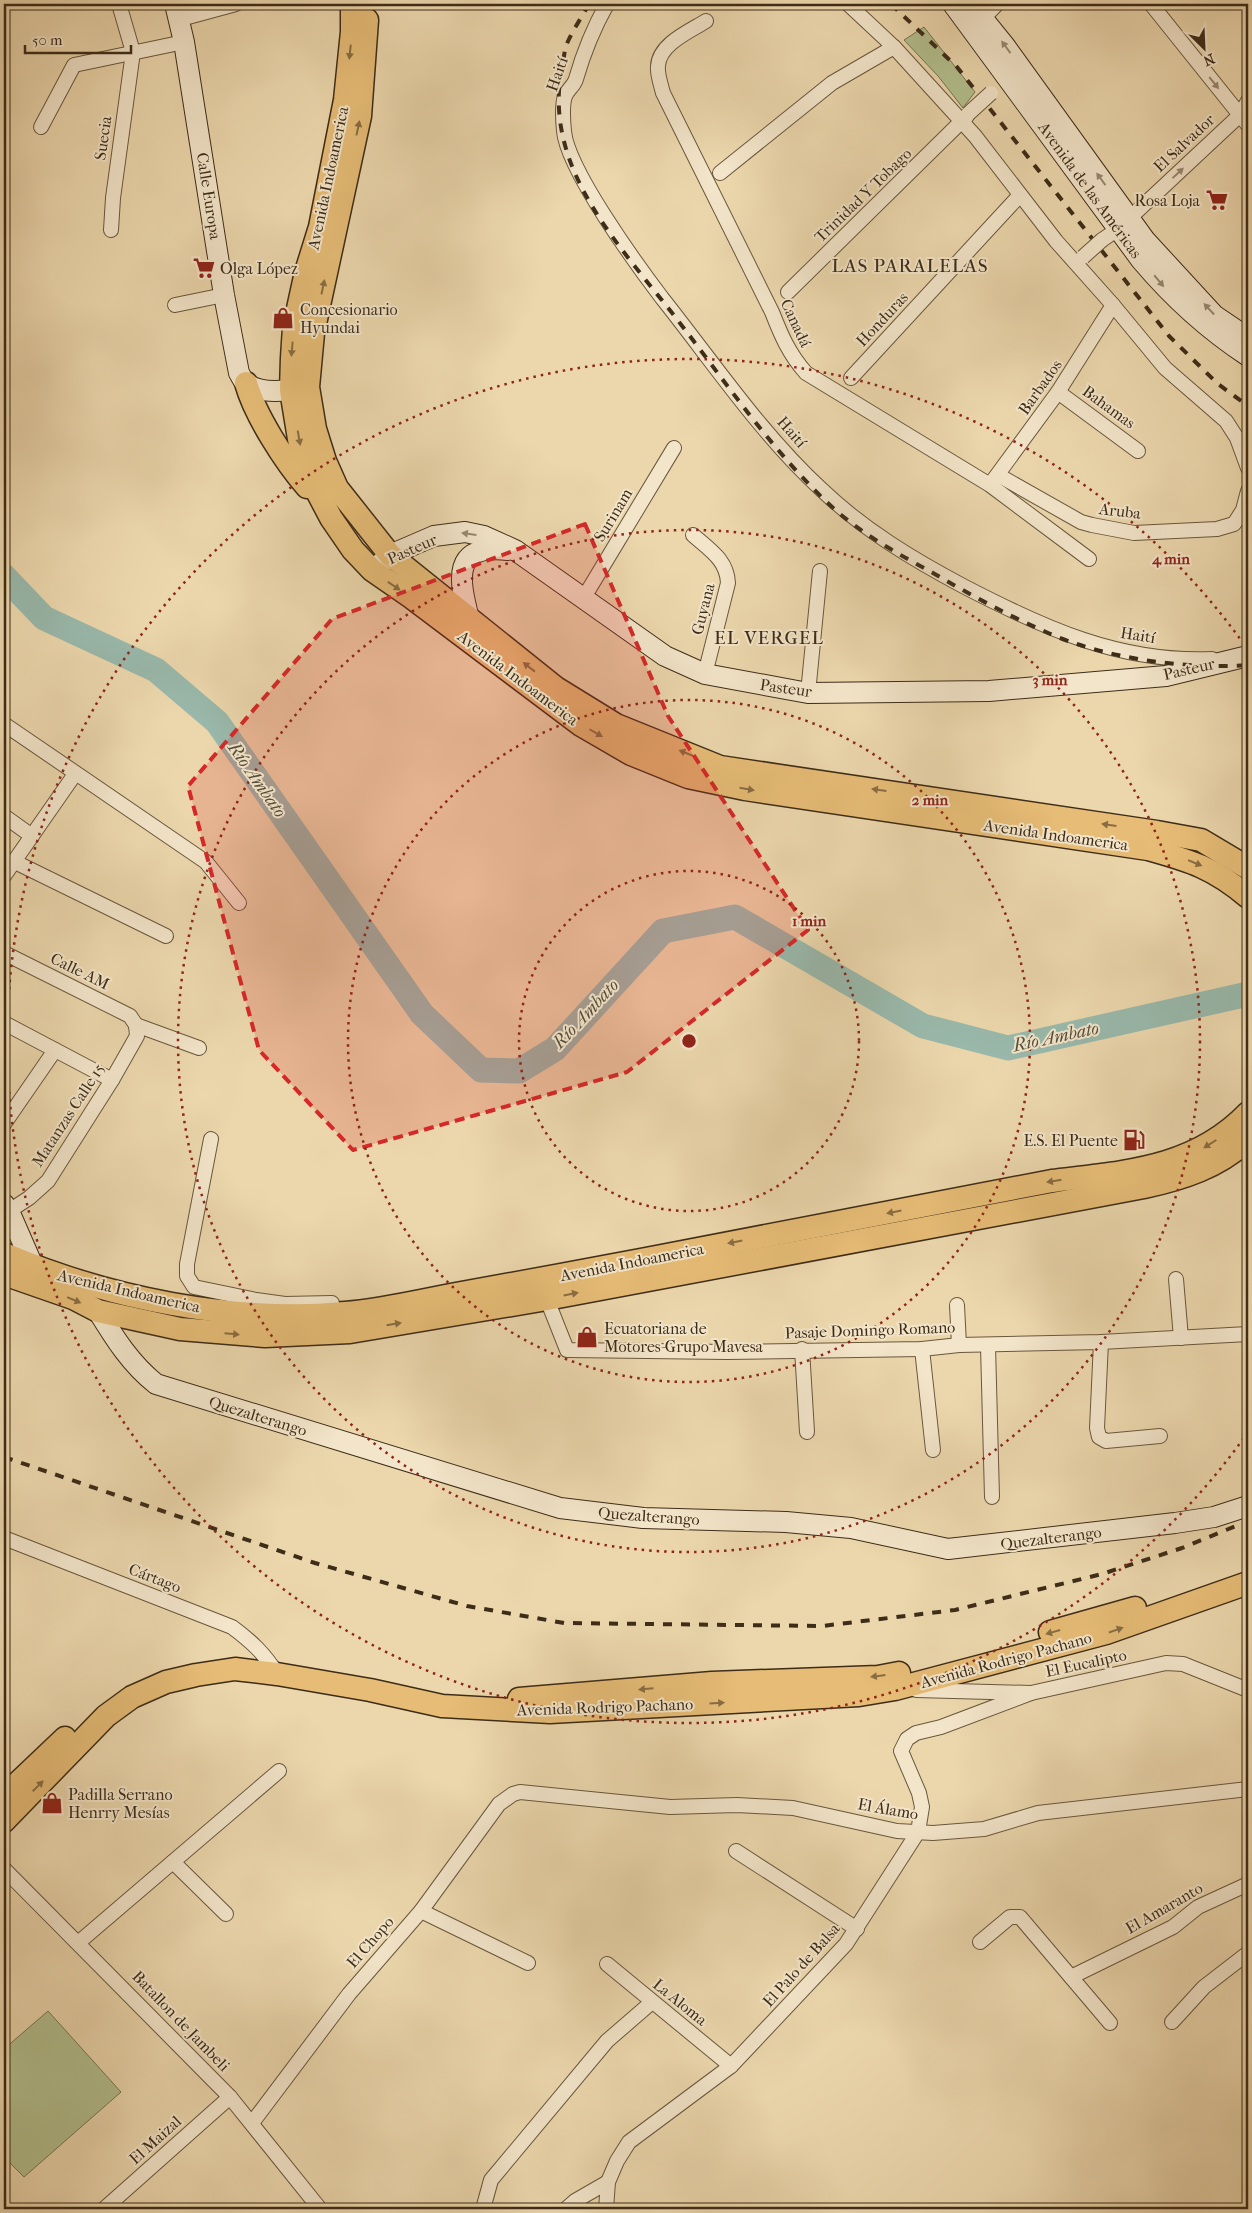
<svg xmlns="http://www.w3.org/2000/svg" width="1252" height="2213" viewBox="0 0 1252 2213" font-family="'IM FELL French Canon',serif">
	<rect width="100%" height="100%" fill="#ecd7ad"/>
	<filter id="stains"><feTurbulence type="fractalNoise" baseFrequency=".004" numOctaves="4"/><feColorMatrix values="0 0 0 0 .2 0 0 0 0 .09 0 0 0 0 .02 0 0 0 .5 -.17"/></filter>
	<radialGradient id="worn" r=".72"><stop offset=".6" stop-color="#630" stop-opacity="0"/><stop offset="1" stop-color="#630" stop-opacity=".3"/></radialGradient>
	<g fill="#b3bf8e" stroke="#787653">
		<path d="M924,27L975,92L963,108L938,76L904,40Z"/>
		<path d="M48,2011L121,2092L24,2177L4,2157V2049Z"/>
	</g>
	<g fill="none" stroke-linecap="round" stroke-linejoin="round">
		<path stroke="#99b9ac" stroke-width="25" d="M4,576L44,618L156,670L217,722L422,1014L481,1070L519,1071L555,1049L663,931L735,917L923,1026L1008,1048L1248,994"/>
		<g stroke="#69573d" stroke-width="16">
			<g id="street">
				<path d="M607,4C593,29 584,51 576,79C574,86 568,89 565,96C562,105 563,121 564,131C567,169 637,265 662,298C713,362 761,434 822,490C864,530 914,560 965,587C1044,628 1120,663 1212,659"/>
				<path d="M848,4L894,47L975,136L1056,241L1113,305L1165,368L1226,421L1237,438L1248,468"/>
				<path d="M1151,4L1248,125"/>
				<path d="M177,20L236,4"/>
				<path d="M706,21C690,31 659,44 658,66C657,74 661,85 663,93L772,312C781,335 789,354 806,373L990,485L1089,559"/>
				<path d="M977,25L997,4"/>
				<path d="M41,127L74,65L184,42"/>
				<path d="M720,173L832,83L894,47"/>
				<path d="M111,230L113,198L133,52L119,4"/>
				<path d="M1102,240L1118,229L1240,115L1248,101"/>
				<path d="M788,292L967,116"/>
				<path d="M175,305L224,295"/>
				<path d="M851,378L1020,195"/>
				<path d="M1058,392L1138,451"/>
				<path d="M998,475L1081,522L1092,525L1134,533L1217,529L1234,524L1243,510L1248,491"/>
				<path d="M992,482L1058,392L1113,305"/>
				<path d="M693,535C710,550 727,560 728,583L705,674"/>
				<path d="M583,599L674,448"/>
				<path d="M808,693L820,571"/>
				<path d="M4,724L206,862L239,903"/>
				<path d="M4,816L32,836"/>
				<path d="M15,862L166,936"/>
				<path d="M4,876L75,774"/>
				<path d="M4,953L130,1016L136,1025"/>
				<path d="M4,1023L112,1080"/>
				<path d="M136,1025L199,1048"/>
				<path d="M4,1124L55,1050"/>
				<path d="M211,1139L187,1264V1276L194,1287L256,1300L285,1304L332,1303"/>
				<path d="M9,1211L29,1198L48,1181L112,1080L137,1036L136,1025"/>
				<path d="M1176,1279L1181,1338"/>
				<path d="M544,1292L567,1350L727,1352L922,1349L959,1345L1101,1342L1248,1334"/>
				<path d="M957,1305L959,1345"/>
				<path d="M1101,1342L1097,1428L1099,1437L1106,1441L1160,1436"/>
				<path d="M988,1346L992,1497"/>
				<path d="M802,1349L807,1432"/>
				<path d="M922,1349L933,1450"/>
				<path d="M4,1538L232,1627C251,1641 265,1654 277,1674"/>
				<path d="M916,1690L1031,1693L1166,1663L1183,1664L1248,1690"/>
				<path d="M736,1851L857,1929"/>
				<path d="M173,1862L226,1914"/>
				<path d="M4,1869L230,2097L320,2209"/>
				<path d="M421,1911L528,1963"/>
				<path d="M980,1942L1010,1917H1020L1110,2023"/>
				<path d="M78,1943L279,1771"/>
				<path d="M607,1964L731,2066"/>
				<path d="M1071,1977L1173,1927L1198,1907L1248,1884"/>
				<path d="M1172,2022L1204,1987L1248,1953"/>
				<path d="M252,2123L349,1994L421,1911L499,1804L513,1794L520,1792L670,1807L737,1805L793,1808L897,1831L933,1833L984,1829L1038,1813L1248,1789"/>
				<path d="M104,2209L230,2097"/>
				<path d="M483,2209L491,2180L607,2041L652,2002"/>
				<path d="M566,2209L575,2201L608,2182"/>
				<path d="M606,2209L608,2182L617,2161L629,2142L731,2066L846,1944L918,1832L922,1807L919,1793L901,1751L907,1739L916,1733L941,1727L1031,1693"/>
			</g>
		</g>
		<g stroke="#3d2c18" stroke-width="22">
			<g id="secondary">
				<path d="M175,4L184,42L224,295L239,373C241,376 243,381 246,383C260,395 289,391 305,387"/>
				<path d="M953,4L1141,260C1173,298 1207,329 1248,356"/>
				<path d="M971,4L1005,46L1145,240L1214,315L1248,338"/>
				<path d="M379,565L390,555L434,536L465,532L484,536L515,550L665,656L705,674L808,693L989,691L1166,676L1248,656"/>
				<path d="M469,619C459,579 451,544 508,550"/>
				<path d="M4,1204L9,1211L33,1266L31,1275"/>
				<path d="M98,1311C115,1339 131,1364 156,1384L560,1508L643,1518L786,1522L851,1528L948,1549L1175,1523L1214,1517L1248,1506"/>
			</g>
		</g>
		<g stroke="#3d2c18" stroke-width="25">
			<g id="primary">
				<path d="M352,4V32L345,100L320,227L306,272L294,327L292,358L291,390L300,445L311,480L331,518L353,550L372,570L411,597L581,725L631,754L688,777L745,789L1148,849C1191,861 1214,868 1248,897"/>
				<path d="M367,20L360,116L313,333L308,387L315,429L325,461L337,488L390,555L556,688L616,725L720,767L1157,832L1201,840L1248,868"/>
				<path d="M246,383C255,415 285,462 307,487"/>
				<path d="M4,1254C109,1298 230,1323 345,1313C382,1310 419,1301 456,1294C519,1283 583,1271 646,1259C781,1233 917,1207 1052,1181C1125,1172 1194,1169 1248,1113"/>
				<path d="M4,1274L73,1298L98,1311L180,1329L265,1336L350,1332L547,1299L1144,1187C1181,1179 1220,1167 1248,1139"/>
				<path d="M1050,1632L1135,1608"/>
				<path d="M519,1699L712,1683L878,1677L899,1673"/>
				<path d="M4,1796L65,1738"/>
				<path d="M4,1821L106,1716L132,1697L166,1682L196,1675L235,1669L277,1674L370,1690L442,1706L550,1712L859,1695L895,1689L1106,1633L1248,1583"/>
			</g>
		</g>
		<use href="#street" stroke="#f3e5ca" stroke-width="14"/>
		<use href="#secondary" stroke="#f3e5ca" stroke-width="20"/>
		<use href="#primary" stroke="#e6bc76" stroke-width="22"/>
		<g stroke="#3d2c18" stroke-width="4" stroke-dasharray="9 9" stroke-linecap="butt">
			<path d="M589,4C582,17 572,31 566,46C564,52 564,60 562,67C542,168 618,243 676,318C725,381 772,451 831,506C860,533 898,554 933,573C969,594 1007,615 1046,632C1103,658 1186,670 1248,665"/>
			<path d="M891,4L957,67L1169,336L1218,384L1248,406"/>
			<path d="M4,1457L315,1563L467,1606L564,1623L822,1626L955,1610L1102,1574L1182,1548L1248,1521"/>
		</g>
		<g stroke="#69573d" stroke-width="16" stroke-linecap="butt">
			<g id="street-bridge">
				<path d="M968,114L991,93"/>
				<path d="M1083,257L1102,240"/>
			</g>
		</g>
		<use href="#street-bridge" stroke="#f3e5ca" stroke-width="14"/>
	</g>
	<defs><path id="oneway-solid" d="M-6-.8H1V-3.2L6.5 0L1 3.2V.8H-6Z" transform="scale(1.25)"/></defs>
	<g fill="#988871">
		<use href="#oneway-solid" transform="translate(1006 47) rotate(-126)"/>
		<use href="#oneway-solid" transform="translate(1214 83) rotate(51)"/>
		<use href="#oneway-solid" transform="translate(1178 173) rotate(-43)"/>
		<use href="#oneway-solid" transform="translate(1101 179) rotate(-126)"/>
		<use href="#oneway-solid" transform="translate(1159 281) rotate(50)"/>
		<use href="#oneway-solid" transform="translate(1209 309) rotate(-133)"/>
		<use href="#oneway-solid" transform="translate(469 534) rotate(-172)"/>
	</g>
	<g fill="#896d42">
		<use href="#oneway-solid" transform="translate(350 52) rotate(96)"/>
		<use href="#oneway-solid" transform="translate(358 128) rotate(-78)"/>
		<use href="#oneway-solid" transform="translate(323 287) rotate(-78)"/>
		<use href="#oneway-solid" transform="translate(292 349) rotate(95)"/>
		<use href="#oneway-solid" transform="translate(299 438) rotate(80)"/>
		<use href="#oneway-solid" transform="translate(394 586) rotate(34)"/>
		<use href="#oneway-solid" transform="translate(529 667) rotate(-142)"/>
		<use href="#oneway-solid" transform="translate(596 733) rotate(30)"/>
		<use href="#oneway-solid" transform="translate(686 753) rotate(-158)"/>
		<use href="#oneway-solid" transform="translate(747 789) rotate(10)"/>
		<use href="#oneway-solid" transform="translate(879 790) rotate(-172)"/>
		<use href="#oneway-solid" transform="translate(1109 825) rotate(-172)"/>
		<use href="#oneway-solid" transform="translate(1195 863) rotate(22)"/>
		<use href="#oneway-solid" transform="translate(1210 1144) rotate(148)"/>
		<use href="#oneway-solid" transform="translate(1054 1181) rotate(171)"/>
		<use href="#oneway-solid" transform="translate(894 1212) rotate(169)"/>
		<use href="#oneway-solid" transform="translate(735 1242) rotate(169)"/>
		<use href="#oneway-solid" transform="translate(571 1294) rotate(-11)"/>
		<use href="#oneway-solid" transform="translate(74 1300) rotate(23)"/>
		<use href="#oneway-solid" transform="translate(394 1324) rotate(-9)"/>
		<use href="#oneway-solid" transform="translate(232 1334) rotate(5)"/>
		<use href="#oneway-solid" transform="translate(1116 1630) rotate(-19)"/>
		<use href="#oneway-solid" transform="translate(1053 1632) rotate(164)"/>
		<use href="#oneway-solid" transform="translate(878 1676) rotate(173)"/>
		<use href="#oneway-solid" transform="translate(646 1689) rotate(175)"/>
		<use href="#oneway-solid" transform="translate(717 1703) rotate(-3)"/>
		<use href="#oneway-solid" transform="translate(38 1786) rotate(-45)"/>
	</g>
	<path fill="#d62828" fill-opacity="0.2" stroke="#d62828" stroke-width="4" stroke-dasharray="10 6" stroke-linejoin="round" d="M585,524L668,716L808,930L627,1072L353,1150L259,1050L188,786L332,619Z"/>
	<g fill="none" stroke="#8f2418" stroke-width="2.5" stroke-dasharray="2.5 5">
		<circle cx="689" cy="1041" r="170"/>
		<circle cx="689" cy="1041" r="341"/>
		<circle cx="689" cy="1041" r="511"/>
		<path d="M1248 1432A682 682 0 1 1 1248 650"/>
	</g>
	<defs>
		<g id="supermarket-bare" transform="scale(1.725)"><path d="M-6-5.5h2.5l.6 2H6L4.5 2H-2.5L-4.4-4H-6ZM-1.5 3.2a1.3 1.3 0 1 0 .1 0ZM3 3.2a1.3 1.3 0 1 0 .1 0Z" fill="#8f2418" stroke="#f3e5ca" stroke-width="2.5" paint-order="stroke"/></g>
		<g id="shop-bare" transform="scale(1.725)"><path d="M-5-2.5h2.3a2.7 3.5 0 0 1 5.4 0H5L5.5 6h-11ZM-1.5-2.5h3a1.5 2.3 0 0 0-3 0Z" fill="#8f2418" stroke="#f3e5ca" stroke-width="2.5" paint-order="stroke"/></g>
		<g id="fuel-bare" transform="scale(1.725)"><path d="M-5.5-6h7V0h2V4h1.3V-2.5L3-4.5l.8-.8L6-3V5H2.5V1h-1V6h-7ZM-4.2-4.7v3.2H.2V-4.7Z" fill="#8f2418" stroke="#f3e5ca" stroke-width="2.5" paint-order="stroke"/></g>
	</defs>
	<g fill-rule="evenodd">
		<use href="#supermarket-bare" x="1217" y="200"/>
		<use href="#supermarket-bare" x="204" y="268"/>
		<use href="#shop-bare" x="283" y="318"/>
		<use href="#fuel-bare" x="1134" y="1140"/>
		<use href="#shop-bare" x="587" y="1337"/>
		<use href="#shop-bare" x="52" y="1803"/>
	</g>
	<g text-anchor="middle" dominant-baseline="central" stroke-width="4" stroke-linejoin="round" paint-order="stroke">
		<g font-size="16" fill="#3d2c18" stroke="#f3e5ca">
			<text transform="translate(557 74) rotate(-70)">Haití</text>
			<text transform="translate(103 138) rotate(-82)">Suecia</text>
			<text transform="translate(1184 143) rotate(-43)">El Salvador</text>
			<text transform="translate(328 178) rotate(-78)">Avenida Indoamerica</text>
			<text transform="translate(1090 190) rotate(54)">Avenida de las Américas</text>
			<text transform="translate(863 195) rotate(-44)">Trinidad Y Tobago</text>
			<text transform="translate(209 196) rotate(81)">Calle Europa</text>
			<text transform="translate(882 319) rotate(-47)">Honduras</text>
			<text transform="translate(796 323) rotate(65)">Canadá</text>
			<text transform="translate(1040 387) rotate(-55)">Barbados</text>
			<text transform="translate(1109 407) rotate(36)">Bahamas</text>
			<text transform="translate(792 432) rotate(49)">Haití</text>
			<text transform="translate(1120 511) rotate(7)">Aruba</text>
			<text transform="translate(613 515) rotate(-59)">Surinam</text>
			<text transform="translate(412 549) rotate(-24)">Pasteur</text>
			<text transform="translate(703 609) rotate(-76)">Guyana</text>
			<text transform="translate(1138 635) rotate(9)">Haití</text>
			<text transform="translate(1189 669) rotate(-13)">Pasteur</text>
			<text transform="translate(518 678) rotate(37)">Avenida Indoamerica</text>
			<text transform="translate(786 688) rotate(8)">Pasteur</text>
			<text transform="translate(1056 835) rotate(8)">Avenida Indoamerica</text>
			<text transform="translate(80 971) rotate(26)">Calle AM</text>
			<text transform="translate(68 1115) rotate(-57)">Matanzas Calle 15</text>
			<text transform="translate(632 1262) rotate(-11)">Avenida Indoamerica</text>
			<text transform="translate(129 1291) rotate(13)">Avenida Indoamerica</text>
			<text transform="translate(870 1330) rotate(-2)">Pasaje Domingo Romano</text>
			<text transform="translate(258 1416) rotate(17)">Quezalterango</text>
			<text transform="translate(649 1516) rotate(4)">Quezalterango</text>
			<text transform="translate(1051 1538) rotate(-7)">Quezalterango</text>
			<text transform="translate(155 1578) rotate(21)">Cártago</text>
			<text transform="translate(1006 1660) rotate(-15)">Avenida Rodrigo Pachano</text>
			<text transform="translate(1086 1663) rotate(-12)">El Eucalipto</text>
			<text transform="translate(605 1707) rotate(-2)">Avenida Rodrigo Pachano</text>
			<text transform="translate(888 1809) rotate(10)">El Álamo</text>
			<text transform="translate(1164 1908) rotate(-30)">El Amaranto</text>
			<text transform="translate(370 1942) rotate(-49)">El Chopo</text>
			<text transform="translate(801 1965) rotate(-48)">El Palo de Balsa</text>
			<text transform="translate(680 2002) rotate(39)">La Aloma</text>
			<text transform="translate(181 2021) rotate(46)">Batallon de Jambeli</text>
			<text transform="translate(155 2140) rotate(-42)">El Maizal</text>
		</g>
		<g font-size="16" fill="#3d2c18" stroke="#f3e5ca" text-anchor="start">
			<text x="1200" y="200" text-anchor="end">Rosa Loja</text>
			<text x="220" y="268">Olga López</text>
			<text x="300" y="309">Concesionario<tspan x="300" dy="18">Hyundai</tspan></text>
			<text x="1118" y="1140" text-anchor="end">E.S. El Puente</text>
			<text x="604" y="1328">Ecuatoriana de<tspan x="604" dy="18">Motores-Grupo Mavesa</tspan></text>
			<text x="68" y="1794">Padilla Serrano<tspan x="68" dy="18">Henrry Mesías</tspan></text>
		</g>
		<g font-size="18" font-style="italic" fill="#544f3d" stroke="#f3e5ca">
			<text transform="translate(257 780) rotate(55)">Río Ambato</text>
			<text transform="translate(586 1014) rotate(-47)">Río Ambato</text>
			<text transform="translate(1056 1037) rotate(-12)">Río Ambato</text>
		</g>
		<g font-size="19" letter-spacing="1" fill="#3d2c18" stroke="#f3e5ca">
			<text x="910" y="266">LAS PARALELAS</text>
			<text x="769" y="638">EL VERGEL</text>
		</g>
	</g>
	<circle cx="689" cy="1041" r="8" fill="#8f2418" stroke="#f3e5ca" stroke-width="2.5"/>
	<g font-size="15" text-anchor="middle" font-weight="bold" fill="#8f2418" stroke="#f3e5ca" stroke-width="4" stroke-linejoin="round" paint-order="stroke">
		<text x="1171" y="564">4 min</text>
		<text x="1050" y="685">3 min</text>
		<text x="930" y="805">2 min</text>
		<text x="809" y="926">1 min</text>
	</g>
	<rect width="1252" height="2213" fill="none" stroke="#ecd7ad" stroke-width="20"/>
	<rect x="5" y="5" width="1242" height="2203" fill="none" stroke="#3d2c18" stroke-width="2.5"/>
	<rect x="10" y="10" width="1232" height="2193" fill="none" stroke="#3d2c18"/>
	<g transform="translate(1204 48) rotate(156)" stroke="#f3e5ca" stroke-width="4" paint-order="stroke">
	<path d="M0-4L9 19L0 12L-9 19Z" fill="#3d2c18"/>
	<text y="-8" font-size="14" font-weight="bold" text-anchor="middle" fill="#3d2c18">N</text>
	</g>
	<path d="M25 45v8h106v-8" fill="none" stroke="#3d2c18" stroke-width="2.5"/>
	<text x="32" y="45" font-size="15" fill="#3d2c18" stroke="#f3e5ca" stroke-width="4" paint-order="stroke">50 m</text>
	<rect width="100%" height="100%" filter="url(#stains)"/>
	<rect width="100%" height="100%" fill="url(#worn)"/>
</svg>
